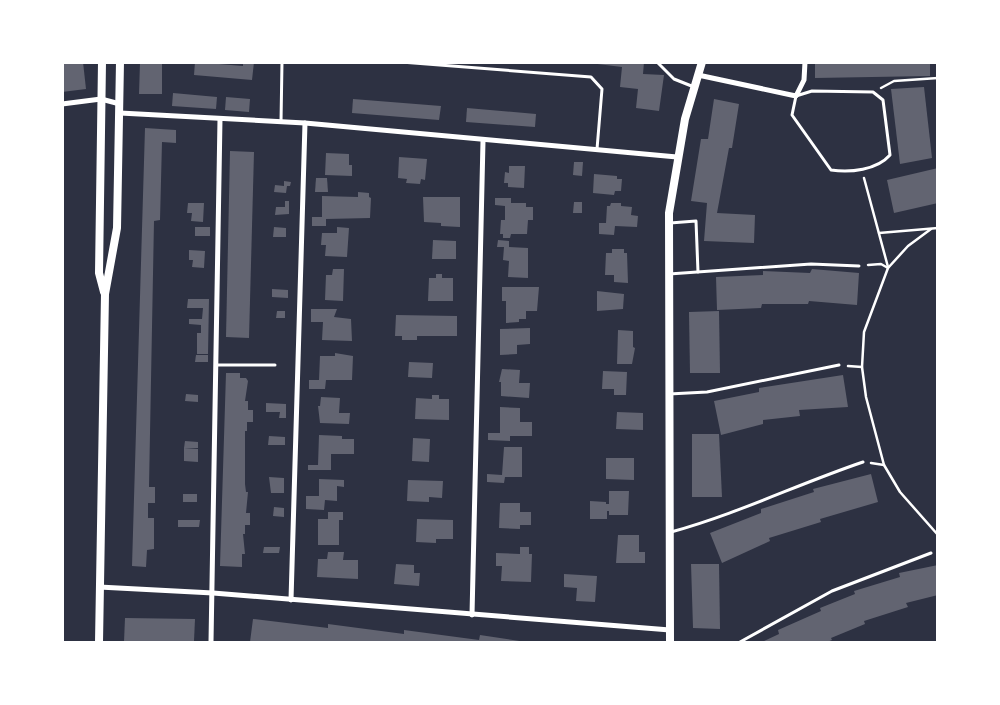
<svg xmlns="http://www.w3.org/2000/svg" width="1000" height="705" viewBox="0 0 1000 705" font-family="'Golos Text',sans-serif">
	<rect width="100%" height="100%" fill="#2d3142"/>
	<g fill="#626471">
		<path d="M62,62H83L86,89L62,92Z"/>
		<path d="M140,62H162V94H139Z"/>
		<path d="M195,62L243,66V62H254L252,80L194,75Z"/>
		<path d="M581,62H644L643,74L664,75L659,111L636,108L638,89L620,87L622,67Z"/>
		<path d="M815,62H930V76L815,78Z"/>
		<path d="M924,87L932,158L900,164L891,89Z"/>
		<path d="M173,93L217,97L216,109L172,106Z"/>
		<path d="M226,97L250,99L249,112L225,110Z"/>
		<path d="M353,99L441,106L439,120L352,113Z"/>
		<path d="M714,99L739,104L732,148H729L717,213L755,215L754,243L704,241L707,203L691,201L701,139H708Z"/>
		<path d="M467,108L536,114L535,127L466,122Z"/>
		<path d="M145,128L176,130V143L162,142L160,220L154,221L149,487H155V503H148V518H154V549L147,550L146,567L132,566Z"/>
		<path d="M230,151L254,152L249,338L226,337Z"/>
		<path d="M326,153L349,154V165H352V176L325,175Z"/>
		<path d="M399,157L427,159L425,180L421,179L420,184L406,183L407,179L398,178Z"/>
		<path d="M574,162H583L582,176L573,175Z"/>
		<path d="M509,166H525L524,188L508,187V183H504L505,172L509,173Z"/>
		<path d="M938,168V203L894,213L887,180Z"/>
		<path d="M594,174L617,176V179H622L621,191H615L614,195L593,193Z"/>
		<path d="M316,178H327L328,192H315Z"/>
		<path d="M284,181L291,182L290,186H287L286,193L274,192L275,185L284,186Z"/>
		<path d="M358,192L369,193V197L371,198L370,218L326,219V226H312V217H322V196L358,197Z"/>
		<path d="M423,197H460V227L441,226V223L424,222Z"/>
		<path d="M495,198H511V203H526V207H533V220H528L527,234H511L510,238H503V234H500L501,220H505V206L495,205Z"/>
		<path d="M285,201H289V214L275,215L276,207H285Z"/>
		<path d="M574,202H582V213H573Z"/>
		<path d="M188,203H204L203,222L191,221L192,213H187Z"/>
		<path d="M611,203H621V206L632,207L631,215L638,216L637,227L615,226L614,235L599,234V223H606L607,206H610Z"/>
		<rect x="195" y="227" width="15" height="9"/>
		<path d="M274,227L286,228V237H273Z"/>
		<path d="M337,227L349,228L347,257L325,256L326,245H321L322,233H337Z"/>
		<path d="M433,240L456,241V259H432Z"/>
		<path d="M498,240L509,241V247L528,248V278L508,277L509,261L503,260L504,247H497Z"/>
		<path d="M612,249H624V253H627L628,283L614,282V275H605L606,253H612Z"/>
		<path d="M189,250L205,251L204,268L192,267L193,260H189Z"/>
		<path d="M333,269H344L343,301L325,300L326,275H332Z"/>
		<path d="M812,269L859,273L857,305L809,301L808,304H762L761,308L717,310L716,277L763,275V271L810,273Z"/>
		<path d="M436,274H442V278H453V301H428L429,278H436Z"/>
		<path d="M502,287H539L537,311H526V319H519V322L506,323V301H502Z"/>
		<path d="M272,289L288,290V298L272,297Z"/>
		<path d="M597,291L624,294L623,309L597,311Z"/>
		<path d="M188,299H209L208,354H197V333H201V325L189,324V319H202L203,308H187Z"/>
		<path d="M311,309H337L334,317L351,319L352,341L322,340L323,322H311Z"/>
		<path d="M277,311H285V318H276Z"/>
		<path d="M719,311L720,373H690L689,312Z"/>
		<path d="M396,315L457,316V336H417V340H402V336H395Z"/>
		<path d="M530,328V344L517,345V354L500,355V329Z"/>
		<path d="M618,330L633,331V347L635,348L632,364H617Z"/>
		<path d="M335,353L353,356L352,380H326L325,389H309V380H319L320,356H335Z"/>
		<path d="M196,355H208V362H195Z"/>
		<path d="M409,362L433,363L432,378L408,377Z"/>
		<path d="M502,369L520,370L519,383H530L529,398L501,396V382H499Z"/>
		<path d="M603,371L627,372L626,395H614V389H602Z"/>
		<path d="M226,373H240V378H246L248,381L245,401H248V410H253V422H247V431H245V484L246,492H248L246,513H250V525H245V534H243L245,554H242V567L220,566Z"/>
		<path d="M843,375L848,407L799,410L800,416L763,420V424L721,435L714,401L759,392V388Z"/>
		<path d="M186,394L198,395V402L185,401Z"/>
		<path d="M432,395H439V399H449V420L415,419L416,398L432,399Z"/>
		<path d="M321,397L340,398L339,413H350L349,424L320,423L318,406H320Z"/>
		<path d="M266,403L286,404V418H279L280,412H266Z"/>
		<path d="M500,407L520,408V422H532V436H510V441L488,440V433H500Z"/>
		<path d="M617,412L643,413V430L616,429Z"/>
		<path d="M692,434H719L722,497H692Z"/>
		<path d="M319,435L342,436V439H354V454H331V470H308V465H318Z"/>
		<path d="M269,436L285,437V445H268Z"/>
		<path d="M413,438L430,439L429,462L412,461Z"/>
		<path d="M185,441L198,442V448H184Z"/>
		<path d="M504,447H522V477H505L504,483L487,482V474L502,475Z"/>
		<path d="M184,448L198,449V462L184,461Z"/>
		<path d="M606,458H634V480L606,479Z"/>
		<path d="M871,474L878,502L820,519L821,522L769,538L770,541L722,563L710,533L761,513V509L814,492L813,489Z"/>
		<path d="M269,477L284,478V493H271Z"/>
		<path d="M319,479L344,480V487L337,486V501L325,500L324,510L306,509V496H319Z"/>
		<path d="M408,480L443,481L442,498L429,497V502L407,501Z"/>
		<path d="M609,491H629L628,515H609V511H607V519H590V501L606,502V504H609Z"/>
		<rect x="183" y="494" width="14" height="8"/>
		<path d="M500,503H520V512H531V525H520V529L499,528Z"/>
		<path d="M274,507L284,508V517L273,516Z"/>
		<path d="M328,512H343V520H339V545H318V519H328Z"/>
		<path d="M417,519L453,520V539H436V543L416,542Z"/>
		<path d="M178,520H200L199,527H178Z"/>
		<path d="M618,535H639V552H645V563H616Z"/>
		<path d="M264,547H280L279,553H263Z"/>
		<path d="M520,547H529V554H532L531,582L501,581L502,566H496V553L520,554Z"/>
		<path d="M328,552H344L343,560H358V579L317,577L318,559H327Z"/>
		<path d="M396,564L414,565V573H420L419,586L394,584Z"/>
		<path d="M691,564H719L720,629L693,628Z"/>
		<path d="M938,565V595L906,603L908,607L864,621L865,624L831,638L832,640L827,642H762L779,634L778,630L821,611L820,608L855,594L854,591L900,577L899,573Z"/>
		<path d="M564,574L597,576L595,602L576,601L577,588L564,587Z"/>
		<path d="M125,618L195,619L194,641L124,642Z"/>
		<path d="M253,619L328,628V624L404,634V630L479,640L480,635L526,642H250Z"/>
	</g>
	<g fill="none" stroke-linecap="round" stroke-linejoin="round">
		<g stroke="#fff" stroke-width="2.5">
			<path d="M881,88L894,81L938,78"/>
			<path d="M864,178L888,267"/>
			<path d="M931,229L908,246L888,268L864,332L862,367L866,397L884,465L900,492L938,535"/>
			<path d="M879,233L938,228"/>
			<path d="M868,265L881,264L888,268"/>
			<path d="M848,366L862,367"/>
			<path d="M871,463L884,465"/>
		</g>
		<g stroke="#fff" stroke-width="3">
			<path d="M401,62L591,77L602,89L597,149"/>
			<path d="M657,62L674,79L694,87"/>
			<path d="M812,91L873,92L883,100L890,155C877,170 850,173 831,170L792,115L796,96Z"/>
			<path d="M281,122L282,62"/>
			<path d="M670,223L696,221L698,272"/>
			<path d="M669,274L811,264L859,266"/>
			<path d="M216,365H275"/>
			<path d="M669,394L707,392L839,365"/>
			<path d="M671,532C737,514 798,484 863,462"/>
			<path d="M740,642L832,591L931,553"/>
		</g>
		<g stroke="#fff" stroke-width="5">
			<path d="M698,75L796,96L804,80L805,62"/>
			<path d="M62,104L101,99L120,104"/>
			<path d="M120,113L305,123L677,157"/>
			<path d="M99,587L213,593L670,630"/>
			<path d="M291,600L305,123"/>
			<path d="M472,615L483,141"/>
			<path d="M211,642L220,119"/>
		</g>
		<g stroke="#fff" stroke-width="8">
			<path d="M102,62L99,273L104,292"/>
			<path d="M99,642L105,294L117,228L120,62"/>
			<path d="M670,642L669,213L685,119L702,62"/>
		</g>
	</g>
	<rect width="1000" height="705" fill="none" stroke="#ffffff" stroke-width="128"/>
</svg>
